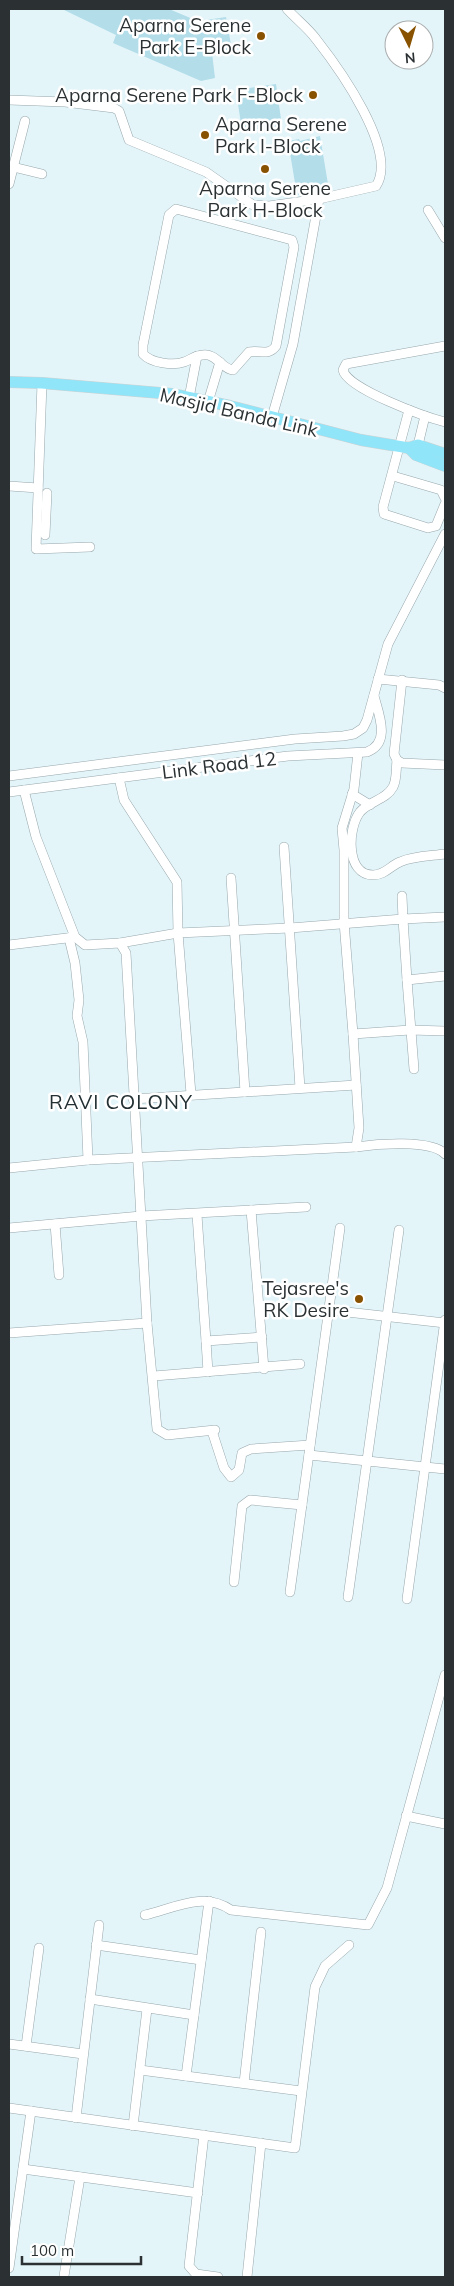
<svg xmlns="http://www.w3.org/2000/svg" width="454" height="2286" viewBox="0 0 454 2286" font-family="Mulish,sans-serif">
	<rect width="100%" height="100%" fill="#e4f5fa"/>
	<g fill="#b2dde9">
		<path d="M62,9H169L207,25L206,20L226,17L232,50L212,53L215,78L201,81L113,43L116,35Z"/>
		<path d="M276,84L282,126L242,131L236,90Z"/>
		<path d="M320,136L329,190L297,195L288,141L299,139L300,141Z"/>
	</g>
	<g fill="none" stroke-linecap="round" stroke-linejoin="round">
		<g stroke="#97a7ac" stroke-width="10">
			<g id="minor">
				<path d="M9,100L65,102L114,108L119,111L129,140L206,172L253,205L269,206L319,199L376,186C399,151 338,67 316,39C308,28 296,19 287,9"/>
				<path d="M9,166L42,174"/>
				<path d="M9,184L25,121"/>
				<path d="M176,209L292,240L294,247L276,346C269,356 260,350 249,352L233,370C222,369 216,353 203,355C196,355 190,360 184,362C173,366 151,363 143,354V345L169,215Z"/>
				<path d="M428,210L445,238"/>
				<path d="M445,346L346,364L343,370C347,389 426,417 445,422"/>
				<path d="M42,383L36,549L90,547"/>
				<path d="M189,398L197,356"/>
				<path d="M208,402L220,362"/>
				<path d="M409,410L383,507L384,514L428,528L436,526L445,504"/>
				<path d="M272,417L293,344L319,199"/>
				<path d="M418,445L425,416"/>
				<path d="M393,476L441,490L445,498"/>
				<path d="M9,486L38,488"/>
				<path d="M45,535L47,493"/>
				<path d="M378,679L439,685L445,688"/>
				<path d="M402,680L394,754L397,760L402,763L445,765"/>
				<path d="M358,753L354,789L342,828L344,850V922L353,1034L410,1030L445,1031"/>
				<path d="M397,760C396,768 397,780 393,787C386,800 369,801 360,812C347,829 346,875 373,875C385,875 390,866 400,862C413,856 431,856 445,854"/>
				<path d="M9,776L295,739L343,736L354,734L363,728L367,720L388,644L445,534"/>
				<path d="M119,778L124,800L177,882L178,933L191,1094"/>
				<path d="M9,792L288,756L367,752C391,743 379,715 374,696"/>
				<path d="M352,794L370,805"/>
				<path d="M284,847L300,1088"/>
				<path d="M231,878L245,1092"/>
				<path d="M402,896L403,919L445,917"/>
				<path d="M75,937L85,945L120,943L126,953L147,1323L157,1429L167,1435L215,1430"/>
				<path d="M69,938L75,963L79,1000L77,1016L83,1042L88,1160"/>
				<path d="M120,943L178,933L290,928L403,919L407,980L445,976"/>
				<path d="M9,945L75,937L36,837L24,790"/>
				<path d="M407,980L414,1069"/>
				<path d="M133,1099L356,1085"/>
				<path d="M356,1147C376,1144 431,1139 445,1154"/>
				<path d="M9,1168L88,1160L356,1147L359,1128L353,1034"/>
				<path d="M251,1210L264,1369"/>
				<path d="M197,1215L206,1341L262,1337"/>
				<path d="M55,1224L59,1275"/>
				<path d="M9,1228L141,1216L306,1207"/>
				<path d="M329,1310L445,1323"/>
				<path d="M9,1333L147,1323"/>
				<path d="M206,1341L208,1372"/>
				<path d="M154,1376L300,1364"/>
				<path d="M212,1431L224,1468L231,1477L239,1470L242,1453L251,1449L310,1445"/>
				<path d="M309,1455L445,1469"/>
				<path d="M234,1582L242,1506L250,1500L302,1505"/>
				<path d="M290,1592L340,1228"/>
				<path d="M348,1597L399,1230"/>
				<path d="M407,1599L445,1320"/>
				<path d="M406,1816L445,1824"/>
				<path d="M145,1915C175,1908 203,1891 231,1910L368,1925L387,1888L445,1675"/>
				<path d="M96,1945L201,1960"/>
				<path d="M90,1999L194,2015"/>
				<path d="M9,2044L83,2054"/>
				<path d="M26,2046L39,1948"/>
				<path d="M140,2070L301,2091"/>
				<path d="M186,2076L209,1901"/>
				<path d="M244,2083L261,1932"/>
				<path d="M9,2108L295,2148L315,1987L325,1966L349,1945"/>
				<path d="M76,2118L99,1925"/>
				<path d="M133,2126L147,2009"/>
				<path d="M204,2135L189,2266L196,2274L218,2277"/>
				<path d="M23,2169L198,2193"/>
				<path d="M9,2268L31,2111"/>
				<path d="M64,2276L80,2177"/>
				<path d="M247,2277L261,2143"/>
			</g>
		</g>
		<g stroke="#d0d2d2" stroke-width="12">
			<g id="major">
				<path d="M9,382L42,383L172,394L230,406L361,440L409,448L416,455L445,466"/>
				<path d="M409,448L418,445L445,454"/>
			</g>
		</g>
		<use href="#minor" stroke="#fff" stroke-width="9"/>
		<use href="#major" stroke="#91e5f9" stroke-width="11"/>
	</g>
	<g fill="#885201" stroke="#fff" stroke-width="2">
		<circle cx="261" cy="36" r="5"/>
		<circle cx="313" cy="95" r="5"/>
		<circle cx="205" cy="135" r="5"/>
		<circle cx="265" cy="169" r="5"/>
		<circle cx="359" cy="1299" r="5"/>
	</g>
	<g text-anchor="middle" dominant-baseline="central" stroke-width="5" stroke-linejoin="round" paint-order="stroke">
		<g font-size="19" fill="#2b3133" stroke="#fff" text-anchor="end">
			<text x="251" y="25">Aparna Serene<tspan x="251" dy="22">Park E-Block</tspan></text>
			<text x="303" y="95">Aparna Serene Park F-Block</text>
			<text x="215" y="124" text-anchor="start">Aparna Serene<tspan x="215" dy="22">Park I-Block</tspan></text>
			<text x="265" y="188" text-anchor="middle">Aparna Serene<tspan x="265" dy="22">Park H-Block</tspan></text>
			<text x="349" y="1288">Tejasree's<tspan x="349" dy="22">RK Desire</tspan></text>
		</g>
		<g font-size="19" fill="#2b3133" stroke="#fff">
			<text transform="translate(239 412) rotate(13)">Masjid Banda Link</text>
			<text transform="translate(219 765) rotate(-7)">Link Road 12</text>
		</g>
		<g font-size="20" letter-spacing="1" fill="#222f33" stroke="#fff">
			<text x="121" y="1101">RAVI COLONY</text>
		</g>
	</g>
	<rect width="454" height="2286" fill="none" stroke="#2b3133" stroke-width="20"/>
	<g transform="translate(409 45) rotate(175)"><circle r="24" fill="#ffffff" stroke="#aaadad"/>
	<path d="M0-4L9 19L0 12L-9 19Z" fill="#885201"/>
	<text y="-8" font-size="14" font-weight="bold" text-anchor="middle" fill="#2b3133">N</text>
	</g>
	<path d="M22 2256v8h119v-8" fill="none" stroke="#2b3133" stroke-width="2.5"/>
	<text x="30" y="2256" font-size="15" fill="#2b3133" stroke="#ffffff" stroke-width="4" paint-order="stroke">100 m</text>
</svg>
